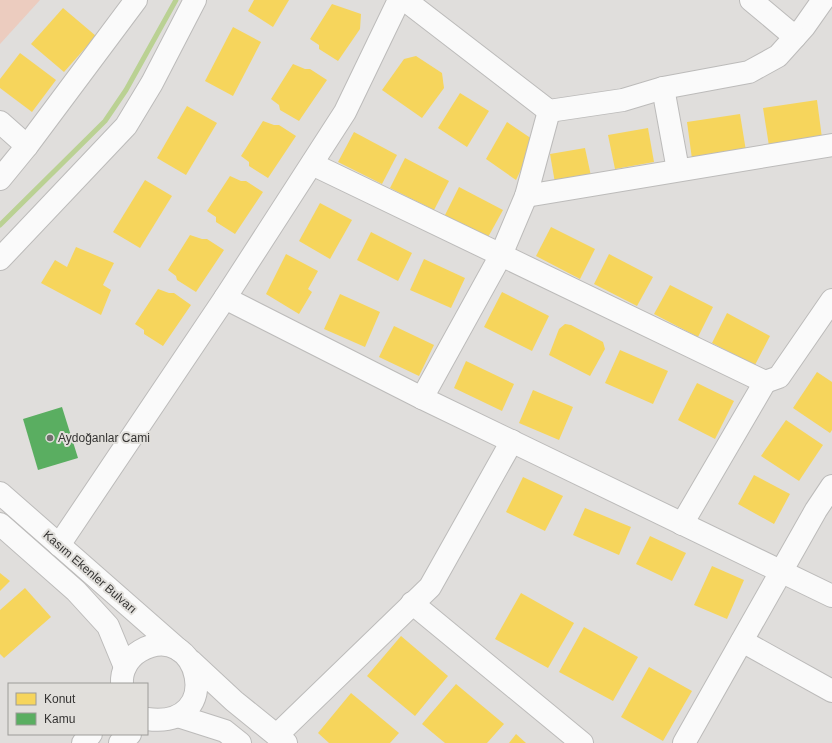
<svg xmlns="http://www.w3.org/2000/svg" width="832" height="743" viewBox="0 0 832 743" font-family="Arial,sans-serif">
	<rect width="100%" height="100%" fill="#e0dedc"/>
	<path fill="#ecccbf" d="M0,0H40L0,44Z"/>
	<g fill="#f6d55c">
		<path d="M254,0H289L273,27L248,11Z"/>
		<path d="M332,4L361,14L360,29L338,61L319,49V45L310,39Z"/>
		<path d="M63,8L96,36L64,72L31,44Z"/>
		<path d="M233,27L261,42L233,96L205,81Z"/>
		<path d="M20,53L56,80L32,112L0,88V79Z"/>
		<path d="M416,56L442,73L444,88L422,118L382,90L404,59Z"/>
		<path d="M293,64L305,69H310L327,80L299,121L280,110L279,105L271,99Z"/>
		<path d="M460,93L489,111L467,147L438,128Z"/>
		<path d="M817,100L822,138L769,146L763,108Z"/>
		<path d="M187,106L217,123L186,175L157,158Z"/>
		<path d="M740,114L746,151L692,159L687,122Z"/>
		<path d="M263,121L274,125H279L296,136L268,178L249,166V162L241,156Z"/>
		<path d="M507,122L535,141L516,180L486,159Z"/>
		<path d="M648,128L654,162L615,169L608,135Z"/>
		<path d="M354,132L397,155L382,184L338,162Z"/>
		<path d="M585,148L591,176L555,183L550,154Z"/>
		<path d="M405,158L449,181L434,210L390,188Z"/>
		<path d="M230,176L241,181H246L263,192L235,234L216,222V217L207,211Z"/>
		<path d="M145,180L172,196L140,248L113,232Z"/>
		<path d="M459,187L503,210L487,239L444,217Z"/>
		<path d="M320,203L352,220L330,259L299,241Z"/>
		<path d="M551,227L595,249L580,279L536,256Z"/>
		<path d="M371,232L412,253L398,281L357,260Z"/>
		<path d="M190,235L202,239H207L224,250L196,292L177,280L176,276L168,270Z"/>
		<path d="M76,247L114,263L103,285L111,290L101,315L41,283L55,260L67,267Z"/>
		<path d="M286,254L318,271L308,289L312,292L299,314L266,294Z"/>
		<path d="M609,254L653,277L637,306L594,284Z"/>
		<path d="M424,259L465,278L451,308L410,290Z"/>
		<path d="M670,285L713,307L698,337L654,314Z"/>
		<path d="M158,289L169,293H174L191,305L163,346L144,334V330L135,324Z"/>
		<path d="M502,292L549,316L532,351L484,327Z"/>
		<path d="M340,294L380,312L365,347L324,329Z"/>
		<path d="M727,313L770,336L755,365L712,343Z"/>
		<path d="M565,324L571,325L603,342L605,349L590,376L549,355L559,329Z"/>
		<path d="M394,326L434,345L419,376L379,357Z"/>
		<path d="M620,350L668,371L653,404L605,383Z"/>
		<path d="M466,361L514,384L502,411L454,388Z"/>
		<path d="M817,372L832,382V430L830,433L793,408Z"/>
		<path d="M697,383L734,401L715,439L678,420Z"/>
		<path d="M533,390L573,407L559,440L519,423Z"/>
		<path d="M786,420L823,445L799,481L761,456Z"/>
		<path d="M754,475L790,494L774,524L738,504Z"/>
		<path d="M523,477L563,496L545,531L506,512Z"/>
		<path d="M585,508L631,527L619,555L573,535Z"/>
		<path d="M650,536L686,553L672,581L636,564Z"/>
		<path d="M712,566L744,580L727,619L694,605Z"/>
		<path d="M0,573L10,581L0,591Z"/>
		<path d="M25,588L51,617L4,658L0,654V610Z"/>
		<path d="M521,593L574,623L548,668L495,639Z"/>
		<path d="M584,627L638,657L613,701L559,672Z"/>
		<path d="M401,636L448,676L415,716L367,676Z"/>
		<path d="M649,667L692,691L663,741L621,717Z"/>
		<path d="M456,684L504,724L487,743H445L422,724Z"/>
		<path d="M351,693L399,733L390,743H329L318,733Z"/>
		<path d="M516,734L526,743H509Z"/>
	</g>
	<path fill="#5aae61" d="M62,407L78,458L38,470L23,419Z"/>
	<g fill="none" stroke-linecap="round" stroke-linejoin="round">
		<path stroke="#bad193" stroke-width="5" d="M0,225L105,121L126,90L176,0"/>
		<g stroke="#bcbbba" stroke-width="24">
			<g id="minor">
				<path d="M405,0L549,111L623,100L663,88L749,72L778,56L804,27L823,0"/>
				<path d="M751,0L795,37"/>
				<path d="M663,88L678,170"/>
				<path d="M0,122L27,146"/>
				<path d="M312,164L765,382L779,377L832,300"/>
				<path d="M0,179L27,146L136,0"/>
				<path d="M526,196L832,145"/>
				<path d="M0,259L126,126L152,83L195,0"/>
				<path d="M225,298L422,398L832,596"/>
				<path d="M422,398L501,255L526,196L549,111"/>
				<path d="M0,493L179,650"/>
				<path d="M0,524L76,591L108,626L125,667"/>
				<path d="M682,524L765,382"/>
				<path d="M59,545L225,298L345,112L399,0"/>
				<path d="M412,603L582,743"/>
				<path d="M742,641L832,691"/>
				<path d="M191,661L234,701L286,743"/>
				<path d="M122,684C121,671 128,658 140,651C199,617 227,730 147,719"/>
				<path d="M178,716L225,731L240,743"/>
				<path d="M277,735L430,587L512,441"/>
				<path d="M83,743L91,734"/>
				<path d="M120,743L130,734"/>
				<path d="M684,743L816,510L832,486"/>
			</g>
		</g>
		<use href="#minor" stroke="#fafafa" stroke-width="22"/>
	</g>
	<circle fill="#71706e" stroke="#e1dfdb" stroke-width="1.5" cx="50" cy="438" r="4"/>
	<g text-anchor="middle" dominant-baseline="central" stroke-width="4" stroke-linejoin="round" paint-order="stroke">
		<g font-size="12" fill="#353433" stroke="#e1dfdb" text-anchor="start">
			<text x="58" y="438">Aydoğanlar Cami</text>
		</g>
		<g font-size="12" fill="#353433" stroke="#e1dfdb">
			<text transform="translate(90 572) rotate(41)">Kasım Ekenler Bulvarı</text>
		</g>
	</g>
	<rect x="8" y="683" width="140" height="52" fill="#e1dfdb" stroke="#9c9b98"/>
	<rect x="16" y="693" width="20" height="12" fill="#f6d55c" stroke="#9c9b98"/>
	<text x="44" y="703" font-size="12" fill="#353433">Konut</text>
	<rect x="16" y="713" width="20" height="12" fill="#5aae61" stroke="#9c9b98"/>
	<text x="44" y="723" font-size="12" fill="#353433">Kamu</text>
</svg>
